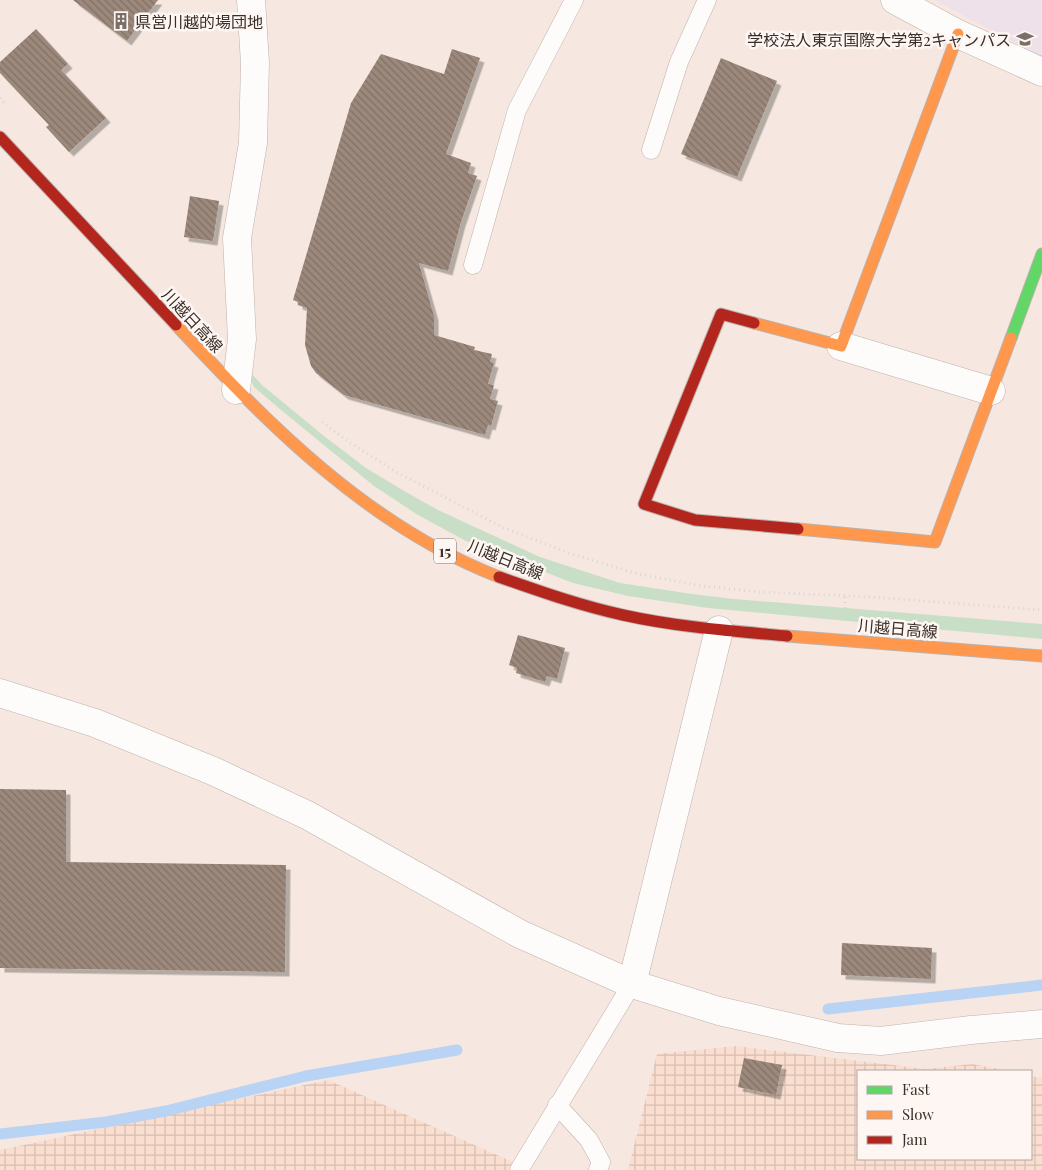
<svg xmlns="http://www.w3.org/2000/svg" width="1042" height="1170" viewBox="0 0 1042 1170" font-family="'Playfair Display','Noto Sans JP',serif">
	<defs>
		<pattern id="industrial-grid" width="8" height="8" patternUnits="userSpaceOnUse" patternTransform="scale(1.25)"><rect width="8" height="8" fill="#fadecf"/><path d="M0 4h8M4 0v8" fill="none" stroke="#d7bfb2"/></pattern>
		<pattern id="building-back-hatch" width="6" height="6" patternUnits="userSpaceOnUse" patternTransform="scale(1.25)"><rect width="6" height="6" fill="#9c897c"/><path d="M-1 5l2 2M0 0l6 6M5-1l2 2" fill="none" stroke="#807066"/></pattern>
		<filter id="shadow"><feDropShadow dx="4.5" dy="4.5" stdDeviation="0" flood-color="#0004"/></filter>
	</defs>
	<rect width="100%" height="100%" fill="#f6e8e0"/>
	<g fill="url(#industrial-grid)">
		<path d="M735,1046L926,1069L972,1064L1009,1071H858V1159H1031V1076L1042,1078V1170H628L657,1054Z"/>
		<path d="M328,1080L531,1170H0V1150Z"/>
	</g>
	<path fill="#eee1e9" d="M934,0H1042V57L972,20Z"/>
	<path fill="#c8dec6" d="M250,372L262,385L324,436L366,468L399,488L438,510L540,557L620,583L692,594L734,599L1042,624V639L708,608L628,596L573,583L466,541L418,515L374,486L281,410L254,387L250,377Z"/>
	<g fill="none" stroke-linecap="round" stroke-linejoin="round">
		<g stroke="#b8d3f4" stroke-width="11">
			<path d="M828,1009L1042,985"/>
			<path d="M0,1134L106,1122L166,1111L306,1076L457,1050"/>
		</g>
	</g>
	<g fill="url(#building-back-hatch)" filter="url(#shadow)">
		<path d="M73,0H158L127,41Z"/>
		<path d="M36,29L68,64L61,70L106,118L69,152L46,127L49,125L0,73V62Z"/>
		<path d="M452,49L480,58L446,154L471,163L468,173L477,176L461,222L448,271L419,263L434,316V335L475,347L474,350L492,354L490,362L494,363L488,384L494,385L490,399L498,401L491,426L488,425L485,435L344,395L316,373L311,366L305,345L307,308L298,305V302L293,300L351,103L381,54L444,74Z"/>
		<path d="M721,58L777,81L737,177L681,154Z"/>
		<path d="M190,196L219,201L213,241L184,237Z"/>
		<path d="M518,635L565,648L557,679L547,676L545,682L516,673L517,668L509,665Z"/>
		<path d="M0,789L66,790V862L286,865L285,972L0,968Z"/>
		<path d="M842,943L932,948L931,979L841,975Z"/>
		<path d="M744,1058L782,1065L776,1095L738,1087Z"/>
	</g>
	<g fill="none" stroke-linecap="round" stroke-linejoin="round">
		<g stroke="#beb2ac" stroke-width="19">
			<g id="lane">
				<path d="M651,150L679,62L707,0"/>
				<path d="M473,265L517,110L574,0"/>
				<path d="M557,1105L589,1140L601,1162L598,1170"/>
				<path d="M519,1170L632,984"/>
			</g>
		</g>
		<g stroke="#beb2ac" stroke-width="29">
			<g id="street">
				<path d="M895,0L958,34L1042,72"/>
				<path d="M841,346L991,391"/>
				<path d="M236,390L242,339L237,238L253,143L255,63L251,0"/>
				<path d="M0,693L95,723L213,771L307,815L520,934L632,984L719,1011L838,1038L881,1041L971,1030L1042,1024"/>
				<path d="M632,984L719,630"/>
			</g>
		</g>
		<g stroke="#beb2ac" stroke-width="13">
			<path id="fast" d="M1011,338L1042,254"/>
		</g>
		<g stroke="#beb2ac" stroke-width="13">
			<g id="slow">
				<path d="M754,323L841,346L958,34"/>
				<path d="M176,325C269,425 368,526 499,577"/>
				<path d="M798,529L935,542L1011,338"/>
				<path d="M787,636L1042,656"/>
			</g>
		</g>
		<g stroke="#beb2ac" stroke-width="13">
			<g id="jam">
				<path d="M0,137L176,325"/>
				<path d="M754,323L721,314L644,504L695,520L798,529"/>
				<path d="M499,577C539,591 581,606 623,615C677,627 732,631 787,636"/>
			</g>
		</g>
		<g stroke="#dad6d3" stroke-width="3" stroke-dasharray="1 4" stroke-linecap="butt">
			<path d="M0,98L6,105"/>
			<path d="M322,422L352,444L398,473L502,527L566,552L638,574L702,586L760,592L872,597L1042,610"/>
			<path d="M845,608V596"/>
		</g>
		<use href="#lane" stroke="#fefcfa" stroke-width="18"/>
		<use href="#street" stroke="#fefcfa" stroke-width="28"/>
		<use href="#fast" stroke="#63d668" stroke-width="11"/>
		<use href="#slow" stroke="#ff974d" stroke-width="11"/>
		<use href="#jam" stroke="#b3261e" stroke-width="11"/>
	</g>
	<defs>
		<g id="building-bare" transform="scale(1.35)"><path d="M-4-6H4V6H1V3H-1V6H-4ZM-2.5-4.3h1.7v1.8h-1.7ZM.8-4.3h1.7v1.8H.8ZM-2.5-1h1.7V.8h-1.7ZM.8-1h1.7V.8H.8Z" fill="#7c6f68" stroke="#fdf6f3" stroke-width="2.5" paint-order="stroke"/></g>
		<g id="university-bare" transform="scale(1.35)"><path d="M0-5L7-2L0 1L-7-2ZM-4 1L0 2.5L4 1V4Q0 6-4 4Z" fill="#7c6f68" stroke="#fdf6f3" stroke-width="2.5" paint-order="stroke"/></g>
	</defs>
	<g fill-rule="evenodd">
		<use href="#building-bare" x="121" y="21"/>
		<use href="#university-bare" x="1025" y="39"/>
	</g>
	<g text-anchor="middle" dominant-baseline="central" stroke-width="5" stroke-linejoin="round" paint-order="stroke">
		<rect fill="#fdf6f3" stroke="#746a64" stroke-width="1" x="434" y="538.5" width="22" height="25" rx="4"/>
		<g font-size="15" font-weight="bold" fill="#3a2e27">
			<text x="445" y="551">15</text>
		</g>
		<g font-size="16" fill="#3a2e27" stroke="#fdf6f3" text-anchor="start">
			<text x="135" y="21">県営川越的場団地</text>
			<text x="1011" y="39" text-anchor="end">学校法人東京国際大学第2キャンパス</text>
		</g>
		<g font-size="16" fill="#3a2e27" stroke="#fdf6f3">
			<text transform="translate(193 320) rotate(47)">川越日高線</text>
			<text transform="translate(506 559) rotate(22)">川越日高線</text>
			<text transform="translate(898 628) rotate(5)">川越日高線</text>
		</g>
	</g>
	<rect x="857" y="1070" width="175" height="90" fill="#fdf6f3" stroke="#afa6a1"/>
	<rect x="867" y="1086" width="25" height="8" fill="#63d668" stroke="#afa6a1"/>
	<text x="902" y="1095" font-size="15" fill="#3a2e27">Fast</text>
	<rect x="867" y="1111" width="25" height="8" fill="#ff974d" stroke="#afa6a1"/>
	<text x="902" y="1120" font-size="15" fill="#3a2e27">Slow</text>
	<rect x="867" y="1136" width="25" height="8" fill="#b3261e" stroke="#afa6a1"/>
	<text x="902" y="1145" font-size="15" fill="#3a2e27">Jam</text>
</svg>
